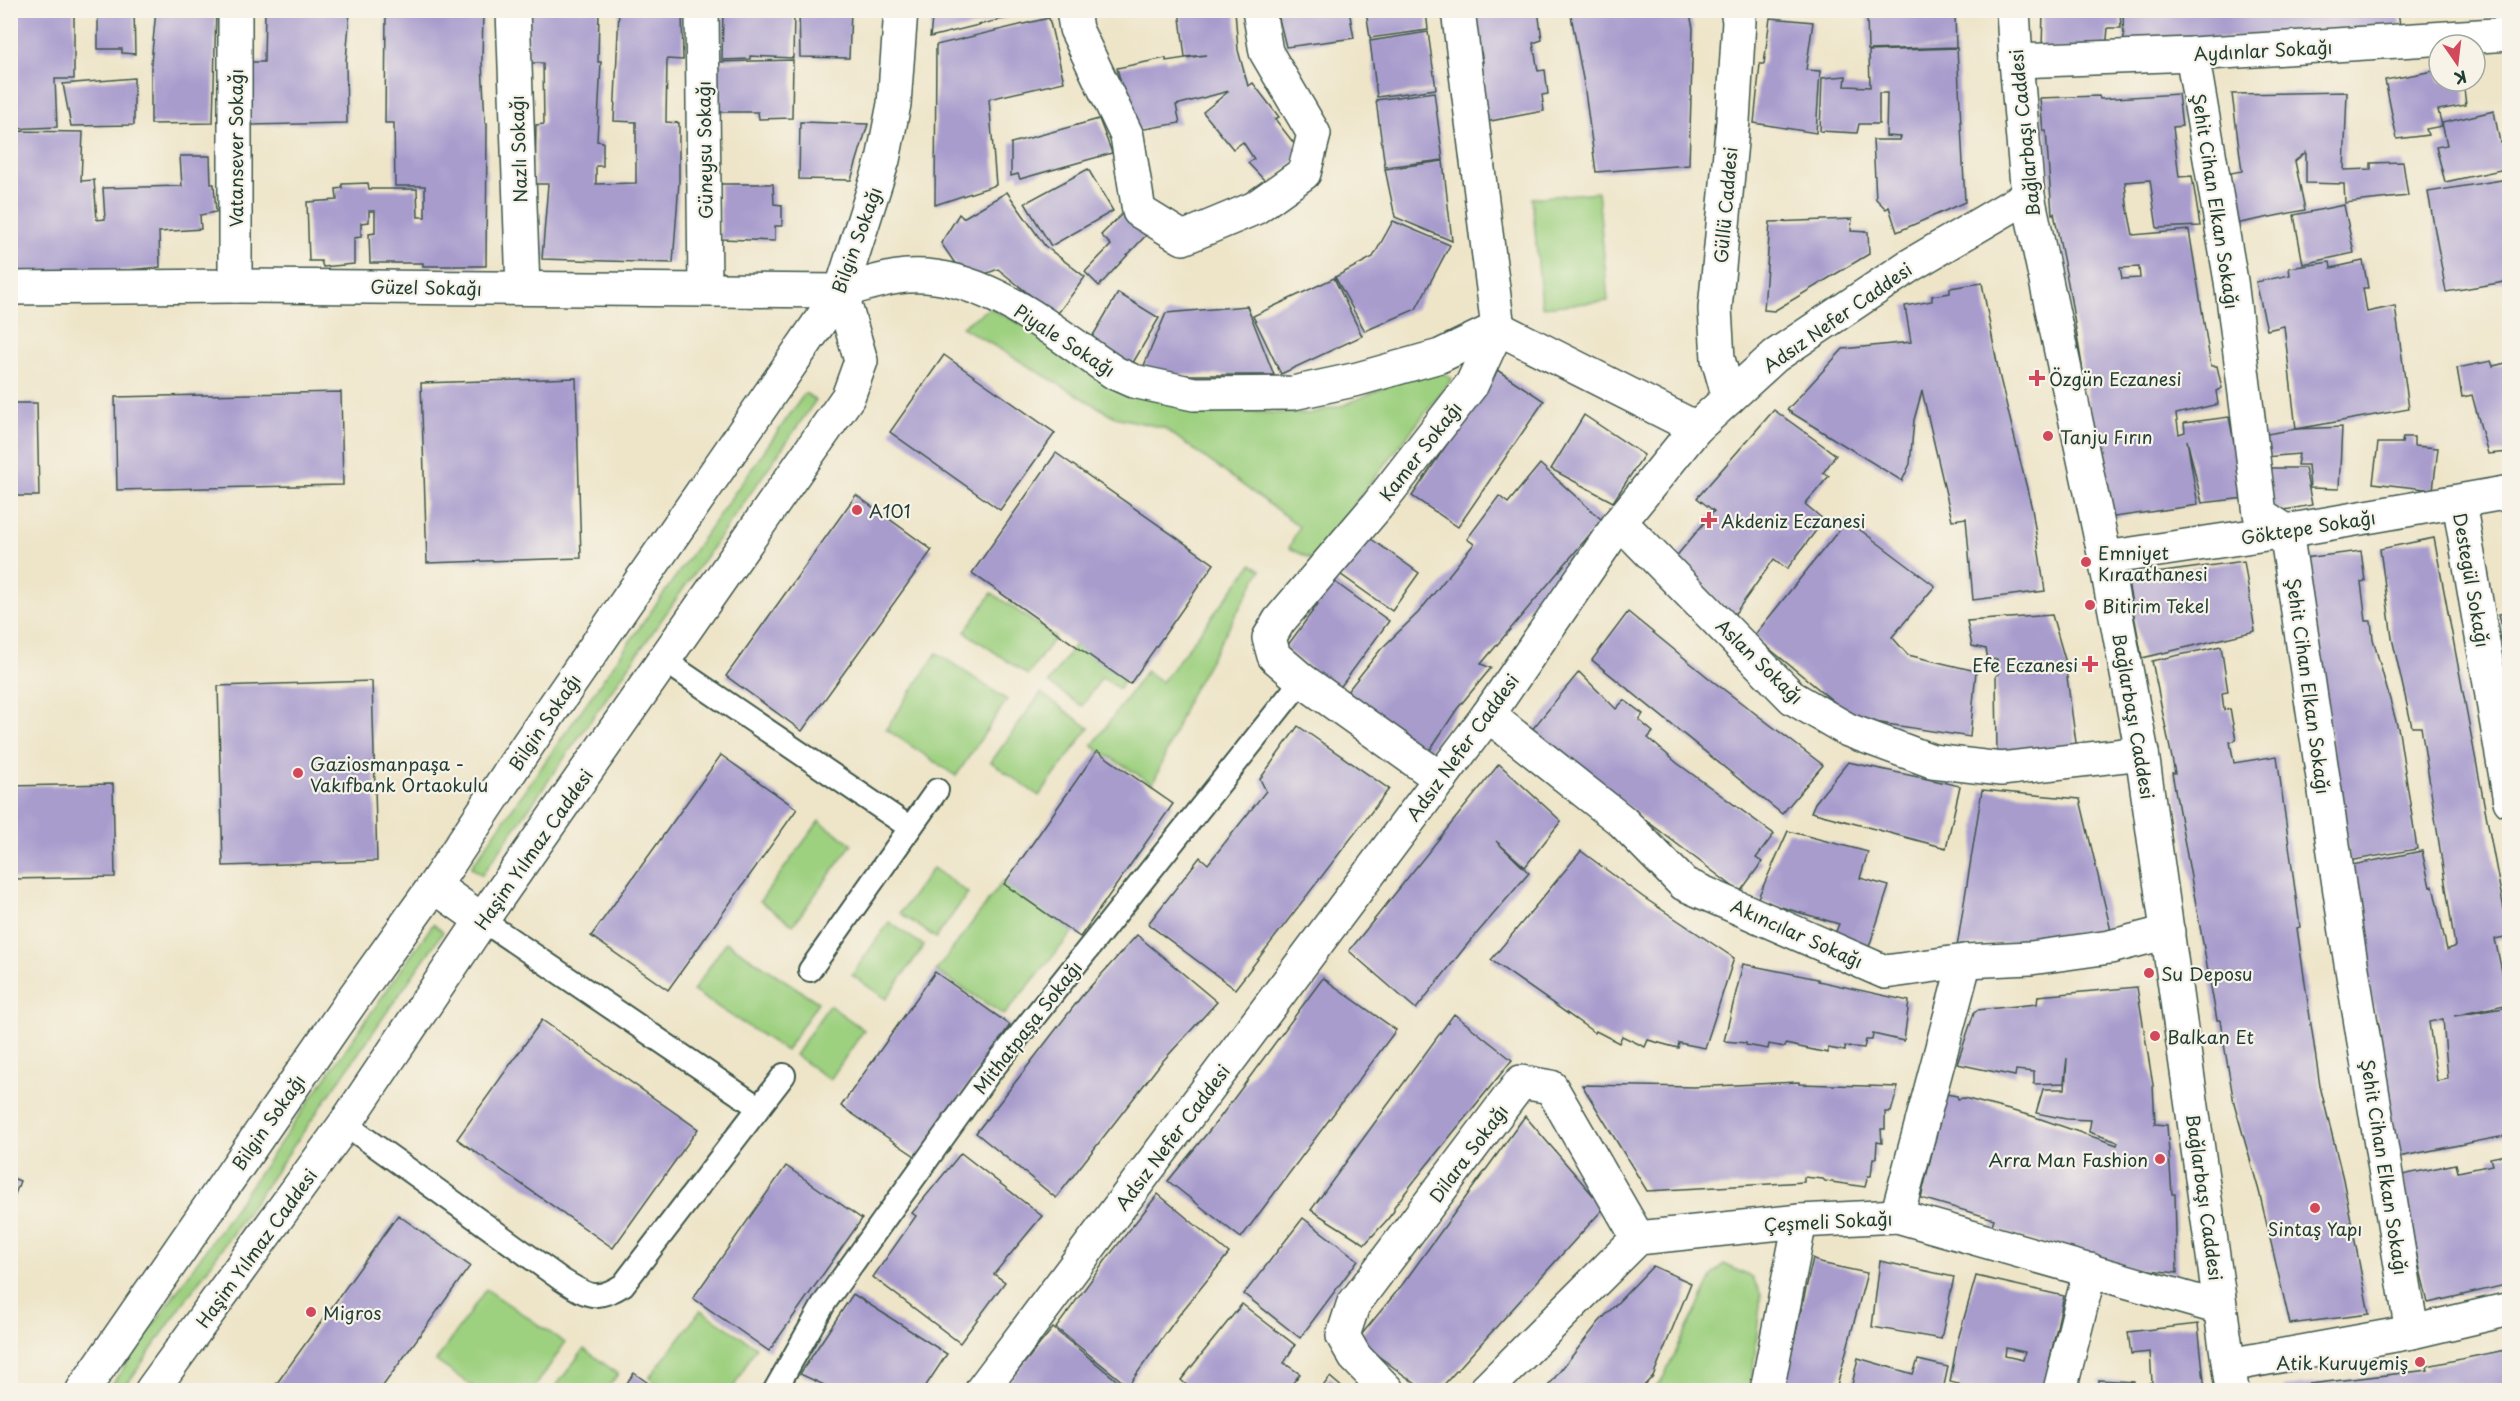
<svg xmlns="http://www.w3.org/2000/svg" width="2520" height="1401" viewBox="0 0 2520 1401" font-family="'Playpen Sans',sans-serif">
	<rect width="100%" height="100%" fill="#f7f3e8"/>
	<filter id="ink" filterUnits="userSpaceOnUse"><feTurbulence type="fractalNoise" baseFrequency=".0167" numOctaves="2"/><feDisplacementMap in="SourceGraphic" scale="12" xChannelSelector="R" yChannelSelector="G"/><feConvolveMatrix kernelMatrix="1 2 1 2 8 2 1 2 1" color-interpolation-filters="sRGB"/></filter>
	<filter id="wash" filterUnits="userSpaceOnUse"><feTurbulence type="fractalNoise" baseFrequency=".008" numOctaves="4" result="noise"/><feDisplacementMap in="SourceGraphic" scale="24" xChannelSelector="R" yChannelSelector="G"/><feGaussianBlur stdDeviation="1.35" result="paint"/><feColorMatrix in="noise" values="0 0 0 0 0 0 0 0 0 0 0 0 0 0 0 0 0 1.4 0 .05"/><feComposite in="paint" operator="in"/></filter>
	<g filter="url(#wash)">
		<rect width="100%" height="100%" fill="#eee5c9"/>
		<g fill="#9dd07f" stroke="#5e865a" stroke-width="1.5">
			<path d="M1598,192L1608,301L1542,307L1532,198Z"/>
			<path d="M989,308L1158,392L1228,411L1308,414L1344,405L1424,370L1444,373L1452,379L1311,559L1289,548L1299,526L1164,428L1115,417L962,327Z"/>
			<path d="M805,393L816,400L482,875L471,867Z"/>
			<path d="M1252,564L1261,570L1189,697L1153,784L1092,746L1146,671L1162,682Z"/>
			<path d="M992,593L1055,637L1028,675L965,632Z"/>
			<path d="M1079,639L1128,674L1119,689L1102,677L1082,706L1048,683Z"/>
			<path d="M937,653L1007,700L956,776L886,729Z"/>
			<path d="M1041,693L1089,728L1039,796L991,762Z"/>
			<path d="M819,821L852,844L793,925L760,901Z"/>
			<path d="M933,868L968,893L936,938L900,913Z"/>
			<path d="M1003,881L1073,932L1004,1015L936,971Z"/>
			<path d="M889,922L924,946L886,999L852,975Z"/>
			<path d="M433,924L443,932L123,1390H108Z"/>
			<path d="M726,942L818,1002L786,1051L693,991Z"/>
			<path d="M829,1005L864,1030L830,1080L795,1055Z"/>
			<path d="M1724,1264L1753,1278L1761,1295L1751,1390H1654L1663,1378L1713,1275Z"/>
			<path d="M486,1289L565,1343L533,1390H478L436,1361Z"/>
			<path d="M701,1310L756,1347L732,1390H666L649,1378Z"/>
			<path d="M584,1349L618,1374L606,1390H553Z"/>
		</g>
		<g id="blocks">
			<g fill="#a89ccd" fill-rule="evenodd">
				<path d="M13,10H74V79H55L57,127L10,129Z"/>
				<path d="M98,10H134L135,54L122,53V49H98Z"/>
				<path d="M156,10H216L213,123L151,124V63Z"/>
				<path d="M265,10H350L346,61L347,123L250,125V62H264Z"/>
				<path d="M386,10H483L482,62L485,123H487L486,266H423V263H370L369,234L375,233V211H369V222L361,223V237L354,238V264L323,267L321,261H309L307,202L337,200L336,189L342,188V184L368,183L369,189H417L418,217H425V186H395L394,123H385Z"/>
				<path d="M529,10H599L598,62H601L597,141L603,142V166H596V184L636,183V122L614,121L619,10H682L683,60L667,59L666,122L679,123V182L673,263L542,259L548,184H535L536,125L544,124L543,63H527Z"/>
				<path d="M723,10H770V16L794,15L793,58L750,56V59L722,60Z"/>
				<path d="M799,10H851L849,58L800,57Z"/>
				<path d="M933,10H1035V11L930,37Z"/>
				<path d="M1179,10H1235L1238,50L1248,86L1253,83L1279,117L1275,119L1303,155L1266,182L1248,163L1254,159L1243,142L1233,149L1203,112L1229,91L1176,105L1180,123L1133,131L1117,68L1166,58V61L1206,55L1185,57Z"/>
				<path d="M1277,10H1349L1354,38L1286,47Z"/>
				<path d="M1366,10H1426L1428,30L1370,38Z"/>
				<path d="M1469,10H1538L1542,40L1533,43L1538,71L1545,70L1548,94L1542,95L1544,111L1485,122L1477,64L1483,62L1481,52H1476Z"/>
				<path d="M1570,10H1689L1693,28L1689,165L1596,172L1584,84Z"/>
				<path d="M2043,10H2120L2121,28H2108L2106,50L2042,49Z"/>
				<path d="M2123,10H2398L2400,26L2124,44Z"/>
				<path d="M1907,14H1955L1956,47L1868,50L1867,17Z"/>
				<path d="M1049,18L1064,82L989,99L996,185L935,205L936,45Z"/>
				<path d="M1770,18L1813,22L1806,70L1820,71L1816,133L1754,123L1760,64H1764Z"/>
				<path d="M1428,32L1436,89L1377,97L1370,41Z"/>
				<path d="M1957,48L1965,202L1897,232L1889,207L1886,209L1876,199L1873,140H1900L1901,137L1886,136L1887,93H1879V124H1859L1857,133L1820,131L1822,78L1846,76L1845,86L1870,87L1869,51Z"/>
				<path d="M793,60L792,118L759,119L758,112H716L717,62Z"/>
				<path d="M2439,70V81H2463L2466,105L2438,110L2442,126L2426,129L2428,135L2397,139L2385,80Z"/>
				<path d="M134,78V125L71,126L63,84Z"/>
				<path d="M1434,92L1443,160L1385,167L1376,100Z"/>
				<path d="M2347,92L2344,170L2371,169V163L2403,162L2408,196L2345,203L2344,184L2306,183V152L2295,161L2305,210L2230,225L2220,175L2242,171L2232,94Z"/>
				<path d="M2178,94L2182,126L2173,127L2179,177L2192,176L2200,226L2157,228L2150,180L2125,182L2127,205L2133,235L2189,230L2211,366H2217L2222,388L2216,391L2218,404L2176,414L2179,434L2185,432L2184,423L2229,417L2245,498L2202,503L2187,440L2198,505L2108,518L2068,283L2054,213L2052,214L2046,131H2043L2040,98L2099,96L2100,99ZM2139,267L2140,278L2122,279L2120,268Z"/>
				<path d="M2494,111L2500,143L2508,142L2510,168L2445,182L2436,147L2447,145L2442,123Z"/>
				<path d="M1099,119L1112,153L1020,179L1018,174L1011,176V143Z"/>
				<path d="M800,122L868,124L851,180L799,179Z"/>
				<path d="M10,131L83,132L81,181L94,180L97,220L105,219L103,188L182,186L180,156H210L211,184H214L216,212L200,215L201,229L159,232L160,267L10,281Z"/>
				<path d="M1443,161L1452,241L1395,217L1385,169Z"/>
				<path d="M1088,169L1113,211L1051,246L1025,203Z"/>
				<path d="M2508,179L2510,281L2446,292L2428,192Z"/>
				<path d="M720,184H773L774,204L782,205V226H775V241L721,239Z"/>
				<path d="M1007,192L1045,246L1085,277L1056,316L998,269L967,281L941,243L959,214L963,218Z"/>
				<path d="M2344,205L2354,253L2303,264L2294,215Z"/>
				<path d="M1125,211L1148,233L1099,286L1085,272L1111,245L1101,235Z"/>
				<path d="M1852,219L1851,231L1868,232L1869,254L1774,311L1764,310L1770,222Z"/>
				<path d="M1393,221L1450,245L1416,309L1365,331L1335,277L1373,257Z"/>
				<path d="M2363,261L2368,288H2363L2367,312L2395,306L2409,409L2296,429L2284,326L2267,330L2256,282L2290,275L2289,268L2330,262L2331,268Z"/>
				<path d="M1334,278L1362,336L1281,374L1253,316Z"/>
				<path d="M1982,283L1999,374L2032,509L2045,591L1973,600L1966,518L1952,520L1922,391L1914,420L1910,464L1902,481L1787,410L1843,349L1911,342L1905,306L1932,301V296L1950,293V288Z"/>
				<path d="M1118,293L1159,318L1130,368L1088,344Z"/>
				<path d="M1247,306L1274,375H1140L1166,313Z"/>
				<path d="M944,355L1055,433L1000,510L890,432Z"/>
				<path d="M2491,361L2493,366L2510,362V452L2488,454L2472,395L2462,397L2457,368Z"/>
				<path d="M1497,370L1544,401L1458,527L1412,496Z"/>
				<path d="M576,378L581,558L427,563L421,383Z"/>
				<path d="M341,392L343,485L117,490L115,397Z"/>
				<path d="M10,403H37L39,496H10Z"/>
				<path d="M1774,410L1836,455L1823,473L1829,476L1805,504L1824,520L1787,569L1774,559L1734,615L1669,565L1714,511L1697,498Z"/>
				<path d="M1584,415L1644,455L1613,502L1551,469Z"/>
				<path d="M2342,427L2339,489L2310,488L2308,465H2297L2299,454L2266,457L2261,435L2296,429Z"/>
				<path d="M2403,437H2414V446L2438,448L2433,490L2373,483L2378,443H2402Z"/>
				<path d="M1056,453L1214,564L1130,684L972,573Z"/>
				<path d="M1540,464L1602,520L1481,664L1491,668L1457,709L1430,750L1379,725L1342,698L1381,649L1418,613L1474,544L1467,539L1499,496L1508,503Z"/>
				<path d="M2267,468H2305L2312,505L2273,512Z"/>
				<path d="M856,495L932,550L802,731L726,676Z"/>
				<path d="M1847,520L1935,586L1892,637L1908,655L1976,671L1970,737L1855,719L1754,636Z"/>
				<path d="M1367,536L1419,573L1392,611L1340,574Z"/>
				<path d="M2434,538L2509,936L2495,939L2509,1004L2454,1016L2510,1007V1135L2398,1157L2370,1031L2380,1030L2364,968L2347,866L2422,851L2430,887L2433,886L2447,950L2455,946L2421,727H2412L2392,638L2380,549ZM2443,1019L2448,1079L2437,1081L2429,1022Z"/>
				<path d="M2361,551L2365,581L2361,582L2366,621H2371L2373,639L2399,732L2417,849L2349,861L2304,558Z"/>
				<path d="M2244,561L2255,631L2142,658L2127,577Z"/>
				<path d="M1332,580L1389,621L1339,689L1285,649L1318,604L1315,602Z"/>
				<path d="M1628,612L1710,679L1823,765L1782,814L1592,660Z"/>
				<path d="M2510,612V657H2509L2499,614Z"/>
				<path d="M2052,615L2068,670H2066L2077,750L1997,755L1996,676L1999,674L1997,659L1988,660L1986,649L1972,646L1967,621Z"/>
				<path d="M2221,646L2228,692L2222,693L2224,710L2230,709L2236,740L2230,742L2234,763L2277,756L2300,927L2297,928L2320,1086L2343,1179L2369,1314L2290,1324L2259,1191L2234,1103L2220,1020H2217L2172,773H2175L2152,661Z"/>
				<path d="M1579,672L1616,709L1624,700L1643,714L1639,720L1653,732L1648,738L1677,763L1774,834L1756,858L1762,862L1740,892L1530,732Z"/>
				<path d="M372,681L377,861L223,866L218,686Z"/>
				<path d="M1298,726L1389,789L1235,989L1148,924L1200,857L1208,864L1266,791L1260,779Z"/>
				<path d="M1097,751L1173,804L1080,937L1004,884Z"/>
				<path d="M721,755L797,809L668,990L591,936Z"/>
				<path d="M1848,762L1960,786L1946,848L1811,812L1815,803Z"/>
				<path d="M1499,764L1561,821L1525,867L1496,841L1529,873L1466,946L1416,1009L1349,951Z"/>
				<path d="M113,784L115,877L10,879V786Z"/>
				<path d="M1982,790L2080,799L2112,935L1957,947Z"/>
				<path d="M1788,831L1868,852L1860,878L1889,886L1868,950L1834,936L1839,924L1757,900Z"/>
				<path d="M1581,851L1643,897L1734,958L1705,1048L1679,1043L1678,1048L1648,1040L1645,1047L1622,1036L1619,1043L1596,1031L1595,1033L1491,960Z"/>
				<path d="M1137,935L1217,1002L1161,1063L1056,1198L976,1133L1081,997Z"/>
				<path d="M1743,964L1818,979V981L1909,1001L1904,1041L1873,1034L1872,1040H1866L1864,1048L1845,1046V1051L1828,1048V1053L1785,1044V1047L1769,1044L1768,1049L1746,1045V1043L1724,1041Z"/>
				<path d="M935,972L1010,1025L918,1158L841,1106Z"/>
				<path d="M1323,978L1396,1030L1241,1238L1168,1181L1218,1120Z"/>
				<path d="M2137,987L2153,1085L2155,1124L2167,1125L2172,1194H2175L2177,1273L2130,1268L1991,1228L1994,1219L1921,1198L1946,1094L1957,1096L1958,1099L1964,1098L2032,1116L2117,1145L2118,1142L2089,1132L2091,1120L2066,1119L2036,1113L2043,1089H2065L2067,1058L2064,1083L2034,1084V1072L2016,1070L2015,1076L1957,1064L1974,1013L1977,1010L2037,1004L2038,996Z"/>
				<path d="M1454,1014L1512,1060L1426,1166L1394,1207V1211L1387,1220L1365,1244L1311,1210Z"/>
				<path d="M542,1020L698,1129L613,1248L457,1139Z"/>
				<path d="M1799,1082V1084L1898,1087L1891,1112H1885V1129H1881L1882,1143L1877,1142L1876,1158H1873L1871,1176H1868L1865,1187L1825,1181L1823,1179L1804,1177V1182L1647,1191L1582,1085L1694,1087Z"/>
				<path d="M1525,1116L1604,1208L1439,1390H1424L1357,1340L1402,1285Z"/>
				<path d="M961,1153L1042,1216L994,1274L1005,1282L960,1343L873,1277L916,1216L912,1213Z"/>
				<path d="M2510,1154V1284L2428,1303L2416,1252L2402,1175L2456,1164L2458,1172L2492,1165L2490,1158Z"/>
				<path d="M786,1166L862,1219L769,1351L693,1298Z"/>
				<path d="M10,1177L20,1181L11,1205H10Z"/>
				<path d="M1158,1194L1229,1253L1179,1315L1128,1386L1056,1328L1108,1257Z"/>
				<path d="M398,1215L470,1266L380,1390H272Z"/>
				<path d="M1303,1218L1358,1260L1300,1338L1244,1294Z"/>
				<path d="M1813,1258L1820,1263L1867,1273L1836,1390H1783Z"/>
				<path d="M1880,1261L1954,1277L1941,1339L1872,1327Z"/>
				<path d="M1653,1266L1691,1283L1653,1376L1640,1390H1545L1599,1322Z"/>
				<path d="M1976,1276L2064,1296L2048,1367H2051L2046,1390H1958L1959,1384L1950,1382L1957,1343ZM2006,1348L2025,1352L2023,1360L2005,1356Z"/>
				<path d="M853,1294L947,1354L923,1390H835L800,1374Z"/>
				<path d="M1242,1304L1295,1345L1284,1363L1300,1374L1287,1390H1192L1181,1380Z"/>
				<path d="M2198,1324L2205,1390H2150L2149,1383L2152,1382L2150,1352L2131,1354L2128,1332Z"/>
				<path d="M1053,1328L1126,1388L1123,1390H1002Z"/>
				<path d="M2510,1349V1390H2284V1387L2428,1370L2427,1366Z"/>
				<path d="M1858,1358L1913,1374L1918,1360L1948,1367L1943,1390L1851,1389Z"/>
				<path d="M634,1373L658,1390H622Z"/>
				<path d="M1330,1377L1345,1390H1320Z"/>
				<path d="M2099,1380L2134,1382L2133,1390H2098Z"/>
			</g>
		</g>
	</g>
	<g filter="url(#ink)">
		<use href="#blocks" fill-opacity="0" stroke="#3e564a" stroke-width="1.5"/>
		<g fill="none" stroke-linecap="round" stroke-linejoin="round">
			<g stroke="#3e564a" stroke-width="26">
				<g id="service">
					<path d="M665,661L909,827"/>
					<path d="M482,920L758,1107"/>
					<path d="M810,970L937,790"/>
					<path d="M345,1124L562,1280C588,1296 596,1302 623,1285L784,1075"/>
					<path d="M775,1390L825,1302L987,1076L1302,680"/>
				</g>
			</g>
			<g stroke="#3e564a" stroke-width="36">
				<path id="pedestrian" d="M2013,10L2016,61"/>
			</g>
			<g stroke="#3e564a" stroke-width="36">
				<g id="minor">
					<path d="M513,10L523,288"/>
					<path d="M702,10L705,289"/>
					<path d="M1073,10L1076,29L1127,136L1139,211L1183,238L1255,208L1304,173L1314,134L1266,52L1259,10"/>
					<path d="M2192,54L2231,281L2260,514L2286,531L2348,945L2412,1332"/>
					<path d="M2016,61L2192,54L2510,34"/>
					<path d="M235,286V10"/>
					<path d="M10,288L235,286L841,291C862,286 886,277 908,276C985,271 1054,333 1115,373L1133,381L1194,394L1293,393L1358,379L1440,356L1498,328L1696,428"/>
					<path d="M1729,398L1718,359L1715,309L1733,121L1739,21L1737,10"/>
					<path d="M2459,502L2510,801"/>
					<path d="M1620,522L1793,698L1848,730L1932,761L2001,769L2142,753"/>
					<path d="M2105,558L2286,531L2510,492"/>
					<path d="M1488,715L1622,821L1684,884L1885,972L1965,961L2031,958L2110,947L2168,932"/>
					<path d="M1441,779L1302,680L1274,656L1269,638L1279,621L1377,506L1472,384L1498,328L1458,10"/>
					<path d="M434,886L482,920"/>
					<path d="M1897,1216L1965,961"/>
					<path d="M2229,1365L2412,1332L2510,1309"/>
					<path d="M83,1390L353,999L434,886L529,743L841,291L883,160L894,104L901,10"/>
					<path d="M152,1390L345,1124L482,920L848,397L861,361L841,291"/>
					<path d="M982,1390L1488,715L1620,522L1696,428L1775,356L1909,266L2028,196"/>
					<path d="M1387,1390L1355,1357L1343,1336L1353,1305L1521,1082L1551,1087L1638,1238"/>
					<path d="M1486,1390L1638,1238L1800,1221L1897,1216L2220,1308"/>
					<path d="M1767,1390L1800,1221"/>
					<path d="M2060,1390L2090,1270"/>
				</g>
			</g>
			<g stroke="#3e564a" stroke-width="36">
				<path id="tertiary" d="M2016,61L2028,196L2105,558L2142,753L2232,1390"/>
			</g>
			<use href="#service" stroke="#fff" stroke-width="22"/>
			<use href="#pedestrian" stroke="#fff" stroke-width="33"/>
			<use href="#minor" stroke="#fff" stroke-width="33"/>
			<use href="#tertiary" stroke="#fff" stroke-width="33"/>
		</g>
	</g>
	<g fill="#d1495b" stroke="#f7f3e8" stroke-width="2">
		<path d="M2034 369h6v6h6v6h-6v6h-6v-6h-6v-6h6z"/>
		<circle cx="2048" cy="436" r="6"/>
		<circle cx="857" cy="510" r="6"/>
		<path d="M1706 511h6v6h6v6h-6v6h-6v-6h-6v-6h6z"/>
		<circle cx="2086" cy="562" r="6"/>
		<circle cx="2090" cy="605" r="6"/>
		<path d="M2087 655h6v6h6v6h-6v6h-6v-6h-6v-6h6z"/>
		<circle cx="298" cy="773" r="6"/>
		<circle cx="2149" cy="973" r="6"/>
		<circle cx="2155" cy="1036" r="6"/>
		<circle cx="2160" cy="1159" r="6"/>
		<circle cx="2315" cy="1208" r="6"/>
		<circle cx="311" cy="1312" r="6"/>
		<circle cx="2420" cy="1362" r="6"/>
	</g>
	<g text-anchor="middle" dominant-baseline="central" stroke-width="4.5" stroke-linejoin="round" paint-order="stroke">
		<g font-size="18" fill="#1f3d34" stroke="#f7f3e8">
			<text transform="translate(2263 50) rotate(-3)">Aydınlar Sokağı</text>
			<text transform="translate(2024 133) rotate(-96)">Bağlarbaşı Caddesi</text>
			<text transform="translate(235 148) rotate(-90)">Vatansever Sokağı</text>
			<text transform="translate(518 149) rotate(-92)">Nazlı Sokağı</text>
			<text transform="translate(704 150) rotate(-91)">Güneysu Sokağı</text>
			<text transform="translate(2216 201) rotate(81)">Şehit Cihan Elkan Sokağı</text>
			<text transform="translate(1725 205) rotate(-85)">Güllü Caddesi</text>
			<text transform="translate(856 240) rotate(-70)">Bilgin Sokağı</text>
			<text transform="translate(426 287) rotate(1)">Güzel Sokağı</text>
			<text transform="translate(1837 317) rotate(-35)">Adsız Nefer Caddesi</text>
			<text transform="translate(1065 340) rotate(33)">Piyale Sokağı</text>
			<text transform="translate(1420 451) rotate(-52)">Kamer Sokağı</text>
			<text transform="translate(2308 527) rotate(-9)">Göktepe Sokağı</text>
			<text transform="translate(2472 580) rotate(80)">Destegül Sokağı</text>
			<text transform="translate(1760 661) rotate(44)">Aslan Sokağı</text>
			<text transform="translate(2309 686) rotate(82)">Şehit Cihan Elkan Sokağı</text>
			<text transform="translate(2134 716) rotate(80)">Bağlarbaşı Caddesi</text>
			<text transform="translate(544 722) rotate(-56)">Bilgin Sokağı</text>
			<text transform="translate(1462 747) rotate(-54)">Adsız Nefer Caddesi</text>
			<text transform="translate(533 849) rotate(-55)">Haşim Yılmaz Caddesi</text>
			<text transform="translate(1797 933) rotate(24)">Akıncılar Sokağı</text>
			<text transform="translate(1027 1027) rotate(-52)">Mithatpaşa Sokağı</text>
			<text transform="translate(268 1122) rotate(-55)">Bilgin Sokağı</text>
			<text transform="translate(1172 1137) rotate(-53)">Adsız Nefer Caddesi</text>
			<text transform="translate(1468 1153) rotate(-53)">Dilara Sokağı</text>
			<text transform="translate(2385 1167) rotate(81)">Şehit Cihan Elkan Sokağı</text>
			<text transform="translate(2205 1197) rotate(82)">Bağlarbaşı Caddesi</text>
			<text transform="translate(1828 1221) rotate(-3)">Çeşmeli Sokağı</text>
			<text transform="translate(256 1248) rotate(-54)">Haşim Yılmaz Caddesi</text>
		</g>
		<g font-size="18" fill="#1f3d34" stroke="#f7f3e8" text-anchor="start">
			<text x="2049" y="378">Özgün Eczanesi</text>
			<text x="2060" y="436">Tanju Fırın</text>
			<text x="869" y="510">A101</text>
			<text x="1721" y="520">Akdeniz Eczanesi</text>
			<text x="2098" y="552">Emniyet<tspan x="2098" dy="21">Kıraathanesi</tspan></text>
			<text x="2102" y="605">Bitirim Tekel</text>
			<text x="2078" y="664" text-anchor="end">Efe Eczanesi</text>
			<text x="310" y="763">Gaziosmanpaşa -<tspan x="310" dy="21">Vakıfbank Ortaokulu</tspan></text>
			<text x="2161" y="973">Su Deposu</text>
			<text x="2167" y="1036">Balkan Et</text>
			<text x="2148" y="1159" text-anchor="end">Arra Man Fashion</text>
			<text x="2315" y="1228" text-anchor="middle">Sintaş Yapı</text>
			<text x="323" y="1312">Migros</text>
			<text x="2408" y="1362" text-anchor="end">Atik Kuruyemiş</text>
		</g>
	</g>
	<rect width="2520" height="1401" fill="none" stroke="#f7f3e8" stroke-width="36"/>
	<g transform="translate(2457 63) rotate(166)"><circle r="28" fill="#f7f3e8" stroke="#a1aaa0" stroke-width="1.5"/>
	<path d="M0-4.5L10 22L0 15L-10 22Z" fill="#d1495b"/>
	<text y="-9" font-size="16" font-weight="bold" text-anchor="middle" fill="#1f3d34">K</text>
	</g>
</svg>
